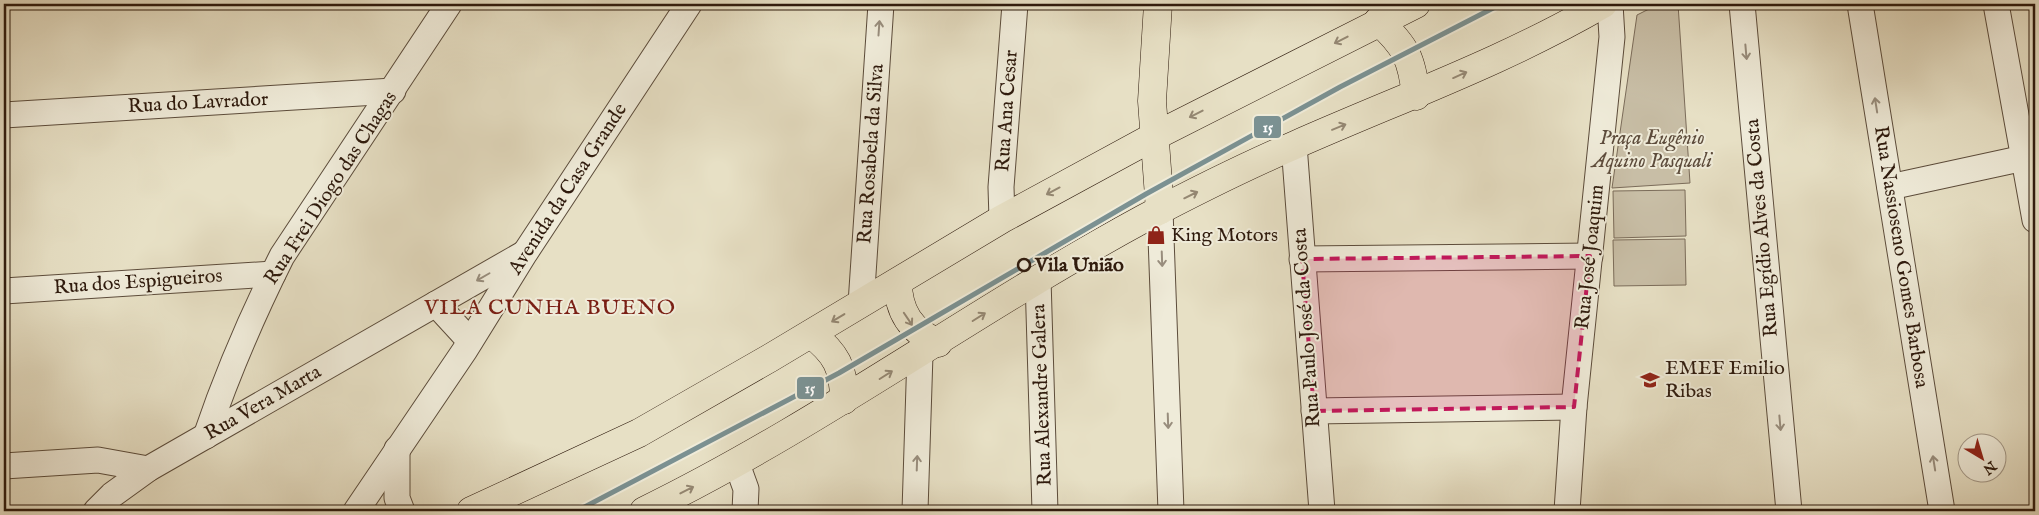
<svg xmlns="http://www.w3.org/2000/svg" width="2039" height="515" viewBox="0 0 2039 515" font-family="'IM FELL English',serif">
	<rect width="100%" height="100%" fill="#e7e0c5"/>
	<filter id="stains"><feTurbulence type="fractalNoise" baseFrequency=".004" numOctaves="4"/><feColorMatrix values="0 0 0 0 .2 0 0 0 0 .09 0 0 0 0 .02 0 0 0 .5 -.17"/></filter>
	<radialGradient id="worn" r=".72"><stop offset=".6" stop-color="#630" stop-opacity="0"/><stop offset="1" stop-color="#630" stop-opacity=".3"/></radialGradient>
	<g fill="#c8bea6" stroke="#7b6c5a">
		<path d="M1678,4L1690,183L1612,188L1637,15L1657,5Z"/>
		<path d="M1685,190L1686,236L1614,238L1613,191Z"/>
		<path d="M1685,239L1686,285L1614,286L1613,240Z"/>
	</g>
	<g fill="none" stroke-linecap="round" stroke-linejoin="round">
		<g stroke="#5c4c3b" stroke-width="27">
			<g id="minor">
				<path d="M1742,4L1789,511"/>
				<path d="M1860,4L1942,511"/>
				<path d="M1996,4L2035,220"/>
				<path d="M4,115L393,91"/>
				<path d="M1294,145L1322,511"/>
				<path d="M1890,187L2024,158L2035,153"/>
				<path d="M1160,210L1171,511"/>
				<path d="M1002,219L1001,187L1015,4"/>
				<path d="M1302,259L1590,256"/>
				<path d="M1038,279L1045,511"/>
				<path d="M4,291L273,274"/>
				<path d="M436,304L470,341"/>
				<path d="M861,304L881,4"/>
				<path d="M1314,411L1574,407"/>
				<path d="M206,436C227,374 253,314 282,256L449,4"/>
				<path d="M397,449V498L402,511"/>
				<path d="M737,464L746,489L745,511"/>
				<path d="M4,466L98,460L148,469"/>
				<path d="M96,511L112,495L148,469L523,254"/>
				<path d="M356,511L465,350L525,253L689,4"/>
				<path d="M915,511L920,354"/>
				<path d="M1567,511L1574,407L1612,37L1610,4"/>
			</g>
		</g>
		<g stroke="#2e1a0d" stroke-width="29">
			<g id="major">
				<path d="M1158,4L1152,101L1160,210"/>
				<path d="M1378,21C1406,46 1412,59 1416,96"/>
				<path d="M898,282C898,312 911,331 938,343"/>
				<path d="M811,334C836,353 844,368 844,400"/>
				<path d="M471,511L639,433L770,358L1002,219L1153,137L1416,4"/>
				<path d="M644,511C818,426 973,311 1143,219C1192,193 1244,167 1295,145C1399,99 1505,61 1603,4"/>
			</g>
		</g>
		<use href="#minor" stroke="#efebd9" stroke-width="25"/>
		<use href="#major" stroke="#e7e0c5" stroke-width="28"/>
		<g stroke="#efebd9" stroke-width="9">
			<path id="metro-1" d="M577,511L839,373L1146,194L1340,87L1501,4"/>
		</g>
		<use href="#metro-1" stroke="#7b9192" stroke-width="5"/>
	</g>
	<defs><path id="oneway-shaft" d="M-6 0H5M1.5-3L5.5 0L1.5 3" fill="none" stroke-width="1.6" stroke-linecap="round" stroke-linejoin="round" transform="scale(1.25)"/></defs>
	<g stroke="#988d7d">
		<use href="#oneway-shaft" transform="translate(879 28) rotate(-86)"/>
		<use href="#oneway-shaft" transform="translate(1746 52) rotate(85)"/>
		<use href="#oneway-shaft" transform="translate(1876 105) rotate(-99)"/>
		<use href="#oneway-shaft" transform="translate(1162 259) rotate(88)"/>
		<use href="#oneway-shaft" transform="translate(483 277) rotate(150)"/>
		<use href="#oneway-shaft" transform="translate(1168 421) rotate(88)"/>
		<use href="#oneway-shaft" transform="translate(1780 423) rotate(85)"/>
		<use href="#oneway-shaft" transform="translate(917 463) rotate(-88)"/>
		<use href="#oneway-shaft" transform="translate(1934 463) rotate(-99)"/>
	</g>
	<g stroke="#948772">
		<use href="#oneway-shaft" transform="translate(1341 40) rotate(153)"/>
		<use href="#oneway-shaft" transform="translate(1460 75) rotate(-24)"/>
		<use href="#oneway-shaft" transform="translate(1196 114) rotate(153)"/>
		<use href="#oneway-shaft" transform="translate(1339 127) rotate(-22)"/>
		<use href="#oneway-shaft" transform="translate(1053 191) rotate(152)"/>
		<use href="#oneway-shaft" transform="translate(1191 195) rotate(-26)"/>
		<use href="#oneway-shaft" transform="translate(979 317) rotate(-32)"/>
		<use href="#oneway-shaft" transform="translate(838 318) rotate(149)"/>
		<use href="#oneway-shaft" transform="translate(908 319) rotate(56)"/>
		<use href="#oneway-shaft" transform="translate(886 375) rotate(-32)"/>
		<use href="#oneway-shaft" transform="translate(687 490) rotate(-27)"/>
	</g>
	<path fill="#c2185b" fill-opacity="0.2" stroke="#c2185b" stroke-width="4" stroke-dasharray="10 6" stroke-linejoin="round" d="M1590,256L1574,407L1314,411L1302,259Z"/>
	<defs>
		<g id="shop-bare" transform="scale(1.5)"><path d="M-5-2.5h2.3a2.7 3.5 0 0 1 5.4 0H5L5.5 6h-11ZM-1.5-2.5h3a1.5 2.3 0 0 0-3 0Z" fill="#8f2418" stroke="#efebd9" stroke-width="2.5" paint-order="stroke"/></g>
		<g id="school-bare" transform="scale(1.5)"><path d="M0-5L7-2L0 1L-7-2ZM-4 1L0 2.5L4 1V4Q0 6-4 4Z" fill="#8f2418" stroke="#efebd9" stroke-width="2.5" paint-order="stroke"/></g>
	</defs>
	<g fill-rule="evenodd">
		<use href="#shop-bare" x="1156" y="235"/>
		<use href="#school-bare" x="1650" y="380"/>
	</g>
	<circle fill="#efebd9" stroke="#2e1a0d" stroke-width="2.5" cx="1024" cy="265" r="6"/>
	<g text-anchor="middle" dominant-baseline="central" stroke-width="4" stroke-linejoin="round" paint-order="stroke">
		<g font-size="20" fill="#2e1a0d" stroke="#efebd9">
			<text transform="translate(198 103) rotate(-3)">Rua do Lavrador</text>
			<text transform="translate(1007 111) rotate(-86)">Rua Ana Cesar</text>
			<text transform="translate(871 154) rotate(-86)">Rua Rosabela da Silva</text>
			<text transform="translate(331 188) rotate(-57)">Rua Frei Diogo das Chagas</text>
			<text transform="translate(568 189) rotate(-57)">Avenida da Casa Grande</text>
			<text transform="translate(1762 228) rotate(-95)">Rua Egídio Alves da Costa</text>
			<text transform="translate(1590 257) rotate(-84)">Rua José Joaquim</text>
			<text transform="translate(1901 257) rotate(81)">Rua Nassioseno Gomes Barbosa</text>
			<text transform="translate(138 282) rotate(-4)">Rua dos Espigueiros</text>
			<text transform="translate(1307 328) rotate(-94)">Rua Paulo José da Costa</text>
			<text transform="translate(1042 395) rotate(-92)">Rua Alexandre Galera</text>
			<text transform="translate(263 403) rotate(-30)">Rua Vera Marta</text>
		</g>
		<g font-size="20" font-style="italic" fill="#5c4b3b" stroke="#efebd9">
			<text x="1652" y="138">Praça Eugênio<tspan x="1652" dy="23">Aquino Pasquali</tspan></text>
		</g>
		<g font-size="20" fill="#2e1a0d" stroke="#efebd9" text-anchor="start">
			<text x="1171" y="235">King Motors</text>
			<text x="1665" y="368">EMEF Emilio<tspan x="1665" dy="23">Ribas</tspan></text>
		</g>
		<g font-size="20" font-weight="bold" fill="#2e1a0d" stroke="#efebd9" text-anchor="start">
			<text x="1035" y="265">Vila União</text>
		</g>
		<g font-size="22" letter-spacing="1" fill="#7a1f14" stroke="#efebd9">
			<text x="550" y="308">VILA CUNHA BUENO</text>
		</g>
	</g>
	<g stroke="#efebd9" stroke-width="2">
		<rect x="1253" y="115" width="29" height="24" rx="5" fill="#7b9192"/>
		<rect x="796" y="376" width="29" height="24" rx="5" fill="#7b9192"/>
	</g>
	<g font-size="14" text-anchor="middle" font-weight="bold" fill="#fff">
		<text x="1268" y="132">15</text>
		<text x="810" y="393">15</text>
	</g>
	<rect width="2039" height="515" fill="none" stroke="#e7e0c5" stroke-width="20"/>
	<rect x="5" y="5" width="2029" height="505" fill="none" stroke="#2e1a0d" stroke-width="2.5"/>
	<rect x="10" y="10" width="2019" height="495" fill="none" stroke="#2e1a0d"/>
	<g transform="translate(1982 458) rotate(142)"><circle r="24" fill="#efebd9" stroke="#a29787"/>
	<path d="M0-4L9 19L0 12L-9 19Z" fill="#8f2418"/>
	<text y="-8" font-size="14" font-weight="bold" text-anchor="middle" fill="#2e1a0d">N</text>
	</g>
	<rect width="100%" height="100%" filter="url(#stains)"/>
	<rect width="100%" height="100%" fill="url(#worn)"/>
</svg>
